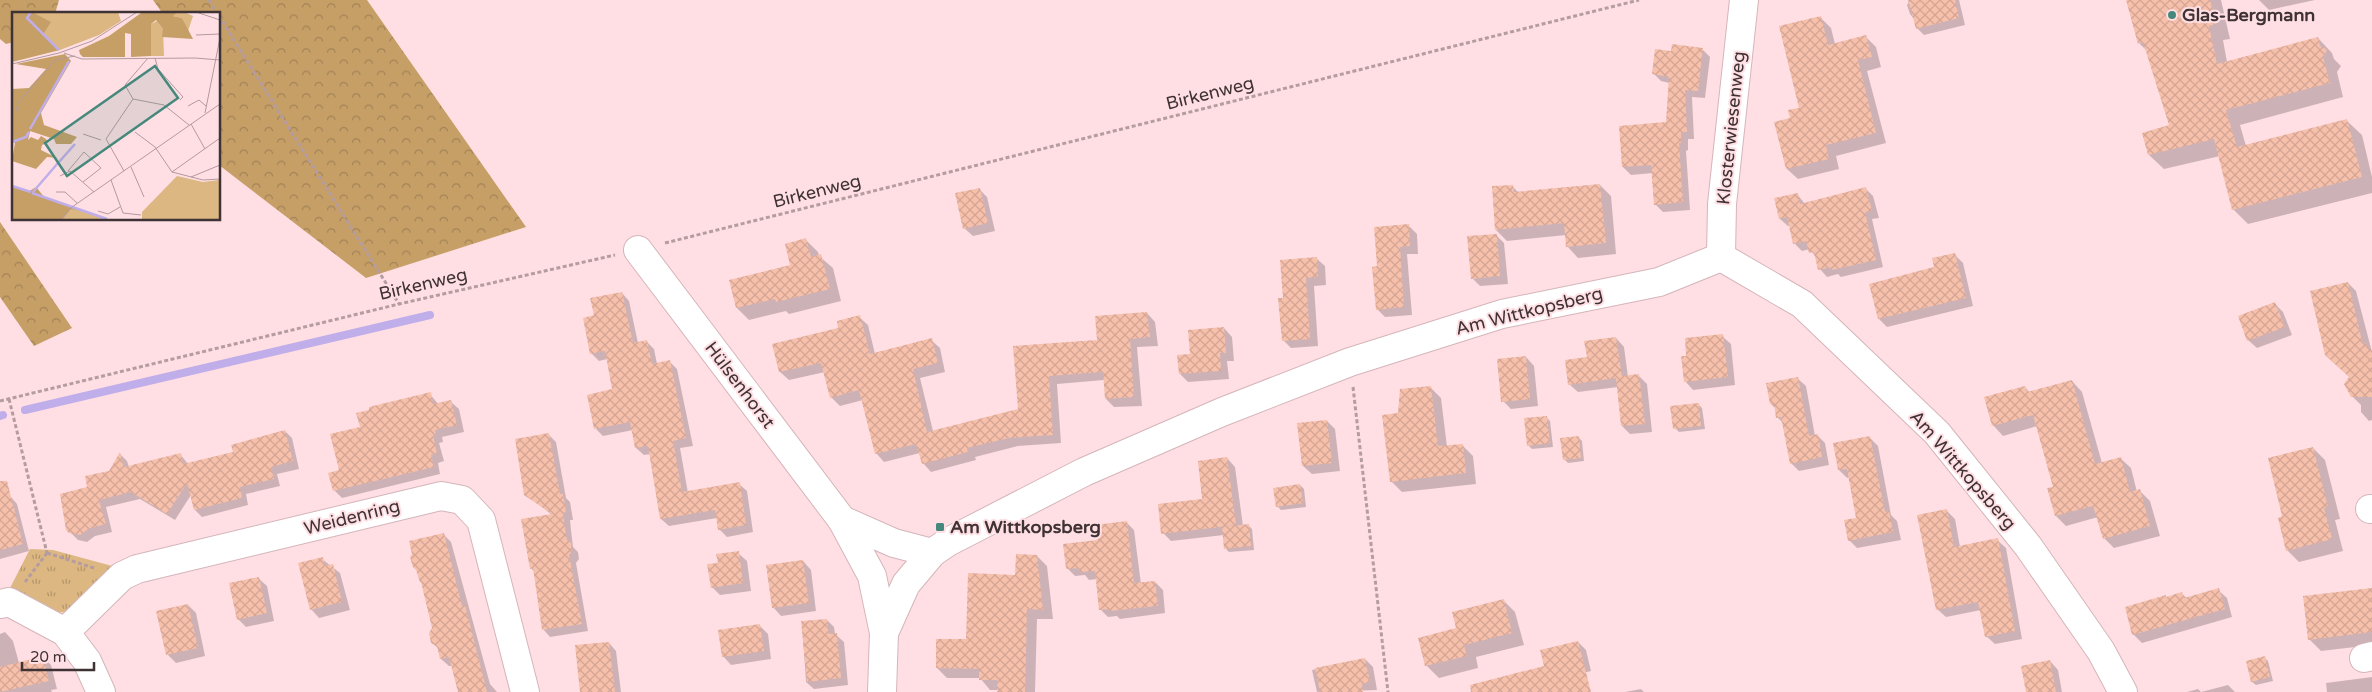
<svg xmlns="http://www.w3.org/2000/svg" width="2372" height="692" viewBox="0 0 2372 692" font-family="'Varela Round',sans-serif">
	<defs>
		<pattern id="grass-tufts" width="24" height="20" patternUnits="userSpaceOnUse" patternTransform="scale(1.25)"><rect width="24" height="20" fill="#dcb781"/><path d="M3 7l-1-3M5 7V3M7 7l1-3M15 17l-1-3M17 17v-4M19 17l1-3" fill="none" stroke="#b4956a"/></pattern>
		<pattern id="forest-crowns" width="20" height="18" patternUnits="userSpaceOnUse" patternTransform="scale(1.25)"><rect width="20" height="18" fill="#c69f67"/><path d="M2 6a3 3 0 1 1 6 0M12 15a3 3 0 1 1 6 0" fill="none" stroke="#a28256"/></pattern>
		<pattern id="building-cross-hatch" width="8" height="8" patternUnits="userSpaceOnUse" patternTransform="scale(1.25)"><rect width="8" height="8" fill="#f6c0ab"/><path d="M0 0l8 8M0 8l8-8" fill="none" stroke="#d4a594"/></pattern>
	</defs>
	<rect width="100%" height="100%" fill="#ffdfe4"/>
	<path fill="url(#grass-tufts)" d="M30,549L53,550L116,567L72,610C49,619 30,601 9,590Z"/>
	<g fill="url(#forest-crowns)">
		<path d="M0,0H59L55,14H14V42L6,44L0,39Z"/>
		<path d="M153,0H367L526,227L366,278L219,165V14H163Z"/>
		<path d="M0,222L72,328L34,346L0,297Z"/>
	</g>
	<g fill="#0003">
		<path d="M1910,0H1959L1965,25L1924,35L1917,28L1914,19L1910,14L1907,5Z"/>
		<path d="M2128,0H2221L2230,39L2223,40L2227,62L2318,38L2332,53L2334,59L2341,66L2337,72L2343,97L2240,125L2246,146L2347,121L2362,135L2372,177V193L2248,224L2233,209L2220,156L2164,169L2149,155L2171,126L2148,52L2139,43Z"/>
		<path d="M2259,0H2315L2269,10Z"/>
		<path d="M1820,17L1831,28L1835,44L1866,37L1876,47L1881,67L1867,71L1886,143L1836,156L1839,169L1798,179L1787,169L1776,123L1792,119L1800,109Z"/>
		<path d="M1702,49L1710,57L1705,98L1692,97L1694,139H1688V150L1686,151L1690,210L1663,212L1655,204L1653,173L1631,175L1623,167L1621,127L1667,124L1669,83L1661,81L1653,73L1672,52Z"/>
		<path d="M1600,185L1611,196L1616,254L1578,258L1567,246L1566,235L1507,241L1496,230L1513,187L1519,193Z"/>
		<path d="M979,189L987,197L995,231L973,236L964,228Z"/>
		<path d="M1866,189L1873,196L1879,218L1872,219L1883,267L1841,277L1838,274L1827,277L1820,269L1817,259L1810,249L1802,251L1795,244L1790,226H1788L1780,219L1797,194L1805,204Z"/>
		<path d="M1408,225L1417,234L1418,254H1407L1412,315L1385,317L1377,309L1379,267Z"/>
		<path d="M1496,235L1504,243L1508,284L1480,286L1472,278Z"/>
		<path d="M806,240L818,252L819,256L833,268L841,301L789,314L786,311L749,320L737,308L792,266Z"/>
		<path d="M1954,254L1963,263L1973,306L1887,327L1879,319L1935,268Z"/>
		<path d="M1316,258L1325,266L1326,285L1314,286L1318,346L1291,348L1283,340L1284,299Z"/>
		<path d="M2348,283L2356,291L2372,352V420L2369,421L2361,412V405L2352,396L2349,379Z"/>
		<path d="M622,293L629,301L638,343L647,342L654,349L657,364L670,362L677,369L693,446L680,448L688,493L739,484L747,491L753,532L727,537L719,529L717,518L669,526L661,519L651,454L644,455L636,448L633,430L603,436L596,429L614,390L607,359L599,361L591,353L595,316Z"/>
		<path d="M2275,304L2283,312L2292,335L2257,348L2248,340Z"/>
		<path d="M1147,313L1155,322L1158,346L1137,347L1142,406L1114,407L1106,399L1104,380L1057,384L1061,443L1018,446L975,457L976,460L931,472L923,463L920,453L884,462L876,453L863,400L840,406L831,397L825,372L789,380L780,372L774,345L840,329L859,317L868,325L875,354L931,340L940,348L945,372L920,378L933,431L1019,410L1014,347L1098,341Z"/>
		<path d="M1224,328L1232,337L1234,361H1227L1229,379L1188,382L1180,374L1191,355Z"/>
		<path d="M1722,336L1731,344L1735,385L1693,390L1685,381L1688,357Z"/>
		<path d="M1616,338L1624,347L1628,377L1638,375L1647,384L1652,432L1630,434L1622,426L1618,387L1578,392L1569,384L1588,358Z"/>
		<path d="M1526,357L1534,366L1538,406L1511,409L1503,401Z"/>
		<path d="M1797,378L1806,386L1815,436L1817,435L1825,443L1829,465L1799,471L1791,463L1783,423L1777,417L1776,409L1771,404Z"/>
		<path d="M2072,381L2082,392L2102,463L2120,458L2131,468L2137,492L2140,491L2150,501L2160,536L2114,548L2104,538L2098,517L2066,526L2056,516L2049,489L2054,488L2037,426L2003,436L1993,425L2025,387L2030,393Z"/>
		<path d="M1430,387L1441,398L1447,447L1462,445L1473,456L1476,484L1402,492L1391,481L1400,414Z"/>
		<path d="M430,394L438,404L451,402L459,409L464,432L442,437L443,442L439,443L444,461L438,463L440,474L342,498L334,490L361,428Z"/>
		<path d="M1698,404L1702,408L1705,429L1679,432L1675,428Z"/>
		<path d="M1546,417L1550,421L1553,447L1532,449L1528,445Z"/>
		<path d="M1327,421L1335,429L1340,471L1312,474L1303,466Z"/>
		<path d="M285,431L292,438L299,469L277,474L280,486L246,494L248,505L202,517L195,510L191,495L175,520L140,499L106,507L112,532L95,536L87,542L78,540L67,529L89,488L110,472L120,454L127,461L129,467L180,454L188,464L235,453Z"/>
		<path d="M549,435L556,442L566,498L570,502L573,520H570L571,530L573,547L578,552L579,559L576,563L588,631L550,637L543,629L535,573L531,568L552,515L526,494Z"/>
		<path d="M1578,437L1582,441L1584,461L1568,463L1564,459Z"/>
		<path d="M1870,438L1878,446L1891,515L1897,521L1901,540L1857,548L1849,540L1858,519L1850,477L1847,478L1839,470Z"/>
		<path d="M2313,448L2325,460L2340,519L2335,520L2343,551L2299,562L2287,550L2284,517Z"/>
		<path d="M1227,458L1235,467L1243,526L1248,525L1252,529L1254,550L1229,552L1226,549L1224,535L1171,541L1163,533L1204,500Z"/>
		<path d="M1300,485L1304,489L1306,507L1281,510L1277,506Z"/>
		<path d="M10,496L17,504L29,551L0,559V499Z"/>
		<path d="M1946,510L1955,519L1960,547L1997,540L2006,548L2022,639L1995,644L1986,636L1981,610L1946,617L1937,609Z"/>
		<path d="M1126,522L1134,530L1141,584L1155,582L1163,590L1165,613L1120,619L1117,616L1108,617L1100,609L1097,579L1089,580L1085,575L1075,576L1067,568L1098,541Z"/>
		<path d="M443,534L451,542L490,684L497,692H459L452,666H449L441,659L439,649L432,643Z"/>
		<path d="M738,553L747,561L751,591L720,595L712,587L719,564Z"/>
		<path d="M1037,556L1047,566L1053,619H1037L1035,692H998V690H990L980,678H947L937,668L968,641L1017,576Z"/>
		<path d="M322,559L340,573L350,610L319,618L311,609Z"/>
		<path d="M803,561L811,570L816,611L781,616L773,607Z"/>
		<path d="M258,578L267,586L274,621L246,627L238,619Z"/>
		<path d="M2372,589V645L2321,651L2309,639Z"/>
		<path d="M2218,590L2227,598L2232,617L2142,643L2133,634L2167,598L2182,594L2187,598Z"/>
		<path d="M1503,600L1515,612L1524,645L1476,657L1478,668L1439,678L1426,665L1458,629Z"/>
		<path d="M188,605L196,613L205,656L176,663L167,654Z"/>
		<path d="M827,620L834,627L835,634L844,642L848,685L814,689L806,682L802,622Z"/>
		<path d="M760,626L768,634L771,659L731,665L723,656Z"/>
		<path d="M5,632L13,641L19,663L43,657L51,665L57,689L51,690L52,692H0V634Z"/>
		<path d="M1578,642L1586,650L1591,671L1555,680Z"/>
		<path d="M609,643L616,651L621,692H581Z"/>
		<path d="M2264,657L2268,661L2273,681L2256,685L2252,682Z"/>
		<path d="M1365,659L1373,667L1377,690L1317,692L1312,670Z"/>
		<path d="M2050,661L2058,670L2062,692H2027Z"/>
		<path d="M2372,677V692H2327L2326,683Z"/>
		<path d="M2228,685L2235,692H2187L2198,689L2201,692Z"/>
		<path d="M1641,689L1644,692H1625Z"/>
	</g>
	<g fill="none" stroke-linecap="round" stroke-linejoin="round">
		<g stroke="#c0aeea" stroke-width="8">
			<path d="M25,410L430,315"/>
			<path d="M0,416L3,415"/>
		</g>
	</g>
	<g fill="url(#building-cross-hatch)">
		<path d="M1908,0H1955L1959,18L1916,29Z"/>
		<path d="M2126,0H2210L2216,24L2209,26L2217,64L2318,37L2320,46L2327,50L2323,57L2330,83L2226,110L2237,147L2347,119L2362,177L2232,210L2214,139L2148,155L2142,133L2169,125L2143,42L2138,44Z"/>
		<path d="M1821,16L1828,45L1866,35L1872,57L1858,60L1876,133L1826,145L1829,159L1786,169L1774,122L1790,118L1788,110L1799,108L1779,26Z"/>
		<path d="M1672,44L1703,48L1698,91L1685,90L1687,132H1681V143H1679L1683,202L1654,205L1651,165L1622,167L1619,126L1666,122L1669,77L1652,74L1655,49L1671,51Z"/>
		<path d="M1600,184L1606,243L1566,247L1564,223L1495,230L1492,186L1513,185L1514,192Z"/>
		<path d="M1866,187L1872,211L1865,212L1876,260L1832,270V267L1818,270L1814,252L1809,253L1806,241L1793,244L1787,217L1779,219L1774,198L1798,193L1800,204Z"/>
		<path d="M980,188L988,223L963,229L955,193Z"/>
		<path d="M1409,224L1410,246L1400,247L1404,307L1376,310L1372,267L1377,266L1374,227Z"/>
		<path d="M1497,234L1500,276L1471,279L1467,236Z"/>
		<path d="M806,238L811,257L821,254L830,289L776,302L775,299L736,308L729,280L790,265L785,244Z"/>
		<path d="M1955,253L1966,298L1878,319L1869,284L1934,267L1932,258Z"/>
		<path d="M1317,257L1318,277L1306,278L1310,339L1282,341L1278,298H1283L1280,260Z"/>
		<path d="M2348,282L2362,341L2372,351V397H2351L2344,384L2349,377L2325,355L2310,291Z"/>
		<path d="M622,292L633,343L647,340L652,364L670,360L686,438L673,441L682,492L740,482L746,525L718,530L715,510L660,519L648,446L635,448L630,422L594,429L587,395L612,389L605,351L590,354L583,318L594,315L590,298Z"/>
		<path d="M2275,302L2285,327L2247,341L2238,316Z"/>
		<path d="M1147,312L1150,337L1130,339L1134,397L1105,399L1103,372L1049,376L1053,435L1009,438L967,448L968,452L922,464L916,444L875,454L859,390L830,398L821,363L779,372L772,344L838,328L837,321L860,315L870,354L932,338L938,363L913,369L927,432L1018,409L1013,346L1097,340L1095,316Z"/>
		<path d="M1224,327L1226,353H1220L1221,371L1179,374L1177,355L1190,354L1188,330Z"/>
		<path d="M1723,334L1728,377L1684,382L1681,356H1686L1685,338Z"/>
		<path d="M1616,337L1622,376L1639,374L1645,424L1621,426L1616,378L1568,385L1565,360L1587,357L1584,341Z"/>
		<path d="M1526,356L1530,399L1501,402L1497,359Z"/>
		<path d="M1798,377L1809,436L1818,434L1822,457L1790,464L1781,417L1776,418L1774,404H1770L1766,383Z"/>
		<path d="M2072,380L2095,464L2121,457L2130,492L2140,489L2150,526L2103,539L2093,506L2055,516L2047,488L2053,487L2033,415L1992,426L1984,397L2025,386L2027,392Z"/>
		<path d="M1431,386L1438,446L1463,444L1466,473L1390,482L1382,415L1398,413L1400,389Z"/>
		<path d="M431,392L433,404L451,400L457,425L435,430L436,434L433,435L437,454L431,455L434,467L333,491L328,473L339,470L330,434L360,427L356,413L369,410V407Z"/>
		<path d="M1699,403L1701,426L1673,429L1670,406Z"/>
		<path d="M1547,416L1550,443L1527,446L1524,418Z"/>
		<path d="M1327,420L1332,463L1302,466L1297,423Z"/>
		<path d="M285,430L293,461L271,467L274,479L240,487L242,498L194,510L187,483L167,514L131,492L99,500L106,524L88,529L80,535L69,533L66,530L60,494L87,487L85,476L109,471L120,452L124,467L181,453L183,464L233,452L231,445Z"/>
		<path d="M549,433L560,494H563L566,512L563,513L564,522L567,540L571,543L572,551L569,555L582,624L542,630L533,568L530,569L521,519L552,514L524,495L515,439Z"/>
		<path d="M1579,436L1581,458L1563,460L1560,438Z"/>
		<path d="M1870,436L1885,512L1889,511L1893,532L1848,541L1844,520L1856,518L1847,469L1838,470L1833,443Z"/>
		<path d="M2313,447L2328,507L2324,508L2332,539L2286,551L2278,518L2282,516L2268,458Z"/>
		<path d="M1227,457L1236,525L1161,534L1158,504L1202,499L1198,461Z"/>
		<path d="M0,481H7L23,544L0,550Z"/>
		<path d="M1300,484L1303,503L1276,507L1273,488Z"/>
		<path d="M1947,509L1954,547L1998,538L2015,631L1985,637L1978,602L1936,610L1917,515Z"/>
		<path d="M1127,521L1134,583L1155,581L1158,606L1110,611V609L1099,610L1095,571L1080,572V568L1066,569L1063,544L1097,540L1095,525Z"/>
		<path d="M1249,524L1251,546L1224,549L1222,527Z"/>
		<path d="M444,533L462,606L465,605L487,692H458L449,657L440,659L437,646L431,643L429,633L432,628L421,582H420L416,570L413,567L410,557L412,554L409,541Z"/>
		<path d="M739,551L743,583L711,588L707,564L718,563L716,554Z"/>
		<path d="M1016,554L1037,555L1043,610L1027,609L1025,692H997V680H979V669L936,668V639H966L968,573L1015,575Z"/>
		<path d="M323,557L325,566L333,564L342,602L310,610L298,563Z"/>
		<path d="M803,560L809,603L772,608L766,565Z"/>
		<path d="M259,577L267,613L237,620L229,583Z"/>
		<path d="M2219,588L2225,609L2132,635L2125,607L2166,595V597L2182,592L2184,598Z"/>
		<path d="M2372,588V632L2308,640L2303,596Z"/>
		<path d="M1504,599L1512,633L1464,645L1467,656L1425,666L1418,638L1456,628L1452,612Z"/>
		<path d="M188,604L198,648L166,655L156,611Z"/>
		<path d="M827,619L829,634L837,633L841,678L807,682L801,621Z"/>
		<path d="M760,624L764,651L722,657L718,630Z"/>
		<path d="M1578,641L1591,692H1471L1470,685L1544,666L1540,650Z"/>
		<path d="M609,642L615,692H580L575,645Z"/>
		<path d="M43,656L49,681L0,692V667Z"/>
		<path d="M2265,656L2270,677L2251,682L2246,661Z"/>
		<path d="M1365,658L1370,682L1362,684L1363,692H1320L1315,668Z"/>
		<path d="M2050,660L2056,692H2026L2021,666Z"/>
	</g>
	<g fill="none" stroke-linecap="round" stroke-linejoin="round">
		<g stroke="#d4b5ba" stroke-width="30">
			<g id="minor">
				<path d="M638,250L842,520"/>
				<path d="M1721,257L1722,204L1744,0"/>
				<path d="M2370,509H2372"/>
				<path d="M0,604L9,602L65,632L87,661L101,692"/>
				<path d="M65,632L122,576L137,569L441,496L462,500L481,520L525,692"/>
				<path d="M884,633L872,576L842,520L894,543L932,553"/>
				<path d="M2364,658L2372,656"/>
				<path d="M882,692L884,633L906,584L932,553L948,542L1084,472L1222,412L1350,362L1502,314L1659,282L1721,257L1802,304L1937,433L2028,546L2101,651L2123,692"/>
			</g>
		</g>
		<g stroke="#b49ca0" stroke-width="3" stroke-dasharray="4 2.5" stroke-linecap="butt">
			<path d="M209,0L217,14"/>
			<path d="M219,16L399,304"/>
			<path d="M665,243L1639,0"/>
			<path d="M1353,387L1388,692"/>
			<path d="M9,399L47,553"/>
			<path d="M0,401L399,304L615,255"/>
			<path d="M47,553L94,568"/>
			<path d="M25,582L47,553"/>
		</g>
		<use href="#minor" stroke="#fff" stroke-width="28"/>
	</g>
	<g fill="#46897c" stroke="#ffdfe4" stroke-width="2">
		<circle cx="2172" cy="15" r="5"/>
		<rect x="935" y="522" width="10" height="10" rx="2.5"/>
	</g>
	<g text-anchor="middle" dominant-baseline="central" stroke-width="4" stroke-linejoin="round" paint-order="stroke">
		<g font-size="18" font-weight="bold" fill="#3e3234" stroke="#ffdfe4" text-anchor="start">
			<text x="2182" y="15">Glas-Bergmann</text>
			<text x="950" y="527">Am Wittkopsberg</text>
		</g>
		<g font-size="18" fill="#3e3234" stroke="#ffdfe4">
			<text transform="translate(1210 93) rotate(-14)">Birkenweg</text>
			<text transform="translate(1731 128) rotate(-84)">Klosterwiesenweg</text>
			<text transform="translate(817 191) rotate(-14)">Birkenweg</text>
			<text transform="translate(423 284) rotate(-13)">Birkenweg</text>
			<text transform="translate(1529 311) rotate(-14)">Am Wittkopsberg</text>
			<text transform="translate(740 385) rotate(53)">Hülsenhorst</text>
			<text transform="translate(1963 470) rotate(49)">Am Wittkopsberg</text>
			<text transform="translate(352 517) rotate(-14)">Weidenring</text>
		</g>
	</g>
	<g transform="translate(12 12)">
		<rect width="208" height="208" fill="#ffdfe4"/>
		<path d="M20,0H106L109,9L87,23L48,38L32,21ZM172,0L181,4L176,19L170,6L161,4V1ZM145,9L151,17L152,44H139V12Z" fill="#dcb781"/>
		<path d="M0,0H20L39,10L32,21L48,38L0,50ZM165,0L161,4L170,6L181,27L150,25L151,17L144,8L139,12V44L119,45V22L113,21V45H71L68,42L67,38L97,24L129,1ZM53,42L59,49L29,101L32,113L65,125L59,132H44L42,127L18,119L16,128L19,125L26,128L29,124L34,127L36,131L30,133L29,138L45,146L35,145L24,157L0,149L3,131L0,130V77L17,76L34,57L4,52ZM0,173L16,180L24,175L33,186L96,207H0Z" fill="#c69f67"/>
		<path d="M165,164L191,170L207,168V207H130V200ZM58,197L71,199L94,207H50Z" fill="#dcb781"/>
		<path fill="none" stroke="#c0aeea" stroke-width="2.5" d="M19,0L15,6L47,38M18,117L57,49M0,130L14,125L17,120M47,150L63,132M0,174L19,180M21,180L46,151M20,181L95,207"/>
		<path fill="none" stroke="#b29a9e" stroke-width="1" d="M184,0L208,8M184,23L208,22M52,41L70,47L183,46L208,48M143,46L146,57L171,85L168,88M0,52L47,41L80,29L125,0M121,87L113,73L136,46M176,94L187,88L194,94M4,99L6,91L43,48L63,44M193,101L208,26M179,112L193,137M123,120L143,135L160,160M71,122L89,128M119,155L132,185M56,159L72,140L89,156L71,170M112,159L94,127L121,87L152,93L177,113M160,160L208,126M160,160L191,168L208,167M48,164L58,159L82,180M179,165L208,153M99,168L111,201L129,203M44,180H53L65,191M86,199L96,202L108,195M50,207L60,195L208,92"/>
		<path fill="#46897c" fill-opacity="0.15" stroke="#46897c" stroke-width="2.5" d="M143,54L166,86L55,164L33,131Z"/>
		<rect width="208" height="208" fill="none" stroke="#3e3234" stroke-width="2.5"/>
	</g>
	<path d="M22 662v8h72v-8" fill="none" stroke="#3e3234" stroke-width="2.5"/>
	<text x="30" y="662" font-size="15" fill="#3e3234" stroke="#ffdfe4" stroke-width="4" paint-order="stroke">20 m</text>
</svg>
